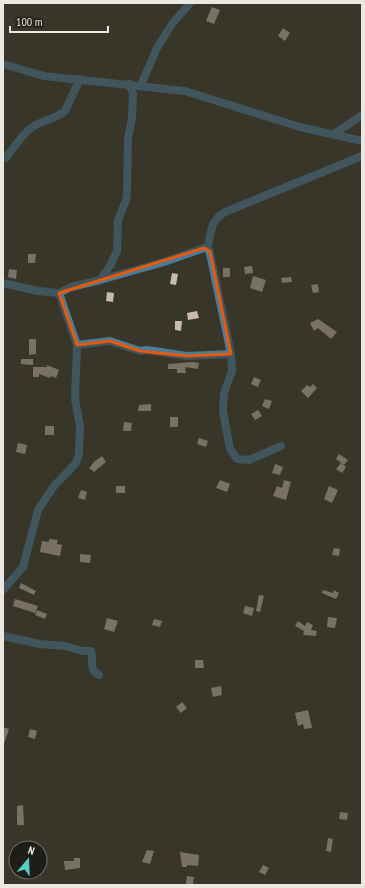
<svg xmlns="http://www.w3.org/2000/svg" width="365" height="888" viewBox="0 0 365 888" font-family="'PT Sans Narrow',sans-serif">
	<rect width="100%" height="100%" fill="#383529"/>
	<g fill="#c8bab0">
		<path d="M212,7L220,10L214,24L206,21Z"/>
		<path d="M283,28L290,33L285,41L278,36Z"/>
		<path d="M28,254H36L35,263H28Z"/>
		<path d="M252,266L253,273L245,274L244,267Z"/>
		<rect x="223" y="268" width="7" height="9"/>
		<path d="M9,269L17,270L16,279L8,277Z"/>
		<path d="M172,273L178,274L176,285L170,284Z"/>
		<path d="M253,276L266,280L262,292L250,288Z"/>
		<path d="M291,277L292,282L282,283L281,278Z"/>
		<path d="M318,284L319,292L313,293L311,285Z"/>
		<path d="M107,292L114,293L113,302L106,301Z"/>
		<path d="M197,311L199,318L188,320L187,313Z"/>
		<path d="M318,319L337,332L331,339L318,328L314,331L310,323Z"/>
		<path d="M175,321H182L181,331L175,330Z"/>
		<path d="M29,339H36V354L29,355Z"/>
		<path d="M21,359H33V365L21,364Z"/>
		<path d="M192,362L199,363L198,369L185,367L186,373H177V369H168V364Z"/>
		<path d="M47,365L59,370L56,378L51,376L50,378L39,374V377H33V367H47Z"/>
		<path d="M254,377L261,380L258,387L251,384Z"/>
		<path d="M313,384L317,388L308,398L301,391L307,385L310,387Z"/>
		<path d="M265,399L272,401L269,409L262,406Z"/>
		<path d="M151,404V411H138L139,405Z"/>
		<path d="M258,410L262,416L255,420L251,414Z"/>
		<rect x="170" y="417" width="8" height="10"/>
		<path d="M124,422L132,423L131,431H123Z"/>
		<rect x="45" y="426" width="9" height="9"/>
		<path d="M199,438L208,441L206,447L197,444Z"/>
		<path d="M18,443L27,445L25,454L16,452Z"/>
		<path d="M339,454L348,460L344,465L336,459Z"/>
		<path d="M102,456L106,462L94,472L89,468L94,462Z"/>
		<path d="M341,463L346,467L342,473L336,469Z"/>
		<path d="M275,464L283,467L280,475L272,473Z"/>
		<path d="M220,480L230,484L227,492L216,488Z"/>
		<path d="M284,480L291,482L286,500L273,496L277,486L282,488Z"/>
		<rect x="116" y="486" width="9" height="7"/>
		<path d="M329,486L338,490L332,503L324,499Z"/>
		<path d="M81,490L87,492L85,500L78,498Z"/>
		<path d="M49,539L58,540L57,544L62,545L60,556L40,552L42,541L49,542Z"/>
		<path d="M334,548L340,549L339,556L332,555Z"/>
		<path d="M80,554L91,555L90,563L80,562Z"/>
		<path d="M21,583L36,591L34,595L19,588Z"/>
		<path d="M323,590L333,593L334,590L339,593L336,599L322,593Z"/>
		<path d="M259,595L264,596L260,612L256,611Z"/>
		<path d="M15,599L38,606L35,613L13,606Z"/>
		<path d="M245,606L254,608L252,616L243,613Z"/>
		<path d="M37,610L47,614L45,619L35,615Z"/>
		<path d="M328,617L337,618L335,628L327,627Z"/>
		<path d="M107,618L118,621L114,632L104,629Z"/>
		<path d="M154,619L162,621L160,627L152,625Z"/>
		<path d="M298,621L305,626L307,622L313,625L311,630L317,631L316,636L303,635L304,631L295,626Z"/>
		<path d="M195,660H203L204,668H195Z"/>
		<path d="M221,686L222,695L213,697L211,688Z"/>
		<path d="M182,702L187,708L181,713L176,707Z"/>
		<path d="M308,710L312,728L304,729L303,724L298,726L295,713Z"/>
		<path d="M3,727L9,729L4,744H3Z"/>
		<path d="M30,729L37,731L35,739L28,737Z"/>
		<path d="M23,805L24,825H17V806Z"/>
		<path d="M340,812L348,813L347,820L339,819Z"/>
		<path d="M328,838L333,839L331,852L326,851Z"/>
		<path d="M147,850L154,851L150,864L142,862Z"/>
		<path d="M180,852L199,855L198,866L187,865V867H182Z"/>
		<path d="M74,858H80V868L65,870L64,861H74Z"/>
		<path d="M263,865L269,868L265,875L259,872Z"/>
		<path d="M187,876L194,877L193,884H186Z"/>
	</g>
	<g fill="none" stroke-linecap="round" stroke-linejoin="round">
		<g stroke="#4a7d9a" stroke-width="8">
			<path d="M3,64L44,76L185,91L300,127L362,141"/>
			<path d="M141,85L157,48L172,24L190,3"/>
			<path d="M334,134L362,115"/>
			<path d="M6,158C13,148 21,136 31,128C41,120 56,119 65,111L80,79"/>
			<path d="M207,248C213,231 208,223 225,212L362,156"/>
			<path d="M100,280L164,262L204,248L209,249L231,354L232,371L224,393L223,411L230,449L237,459L249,460L281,446"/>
			<path d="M3,283L38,291L59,293L71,287L100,280L110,266L117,251L118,220L126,200L127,191L128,139L132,118L133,94L129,84"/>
			<path d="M77,345L110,341L140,351L147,350L187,356L231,354"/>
			<path d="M3,590L23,567L38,510L54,486L76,463L79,454L80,426L75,399L77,345L59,293"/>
			<path d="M3,636L40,644L65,646L83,651H91C95,660 87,668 99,675"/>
		</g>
	</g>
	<path d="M0 0H365V888H0ZM204,248L210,251L231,354L187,356L140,351L110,341L77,345L59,293Z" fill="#383529" fill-opacity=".55" fill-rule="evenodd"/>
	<path fill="none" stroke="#e8590c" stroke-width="3" stroke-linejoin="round" d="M204,248L210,251L231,354L187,356L140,351L110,341L77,345L59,293Z"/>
	<rect width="365" height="888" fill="none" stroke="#eae8e0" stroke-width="8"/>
	<g transform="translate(28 860) rotate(19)"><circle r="19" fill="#1e1d17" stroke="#706e67"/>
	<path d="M0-3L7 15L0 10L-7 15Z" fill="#56cec3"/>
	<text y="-6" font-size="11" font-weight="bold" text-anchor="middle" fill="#eae8e0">N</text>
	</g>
	<path d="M10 26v6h98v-6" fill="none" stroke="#eae8e0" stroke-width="2"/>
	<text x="16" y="26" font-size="12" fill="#eae8e0" stroke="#1e1d17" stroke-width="3" paint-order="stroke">100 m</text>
</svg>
